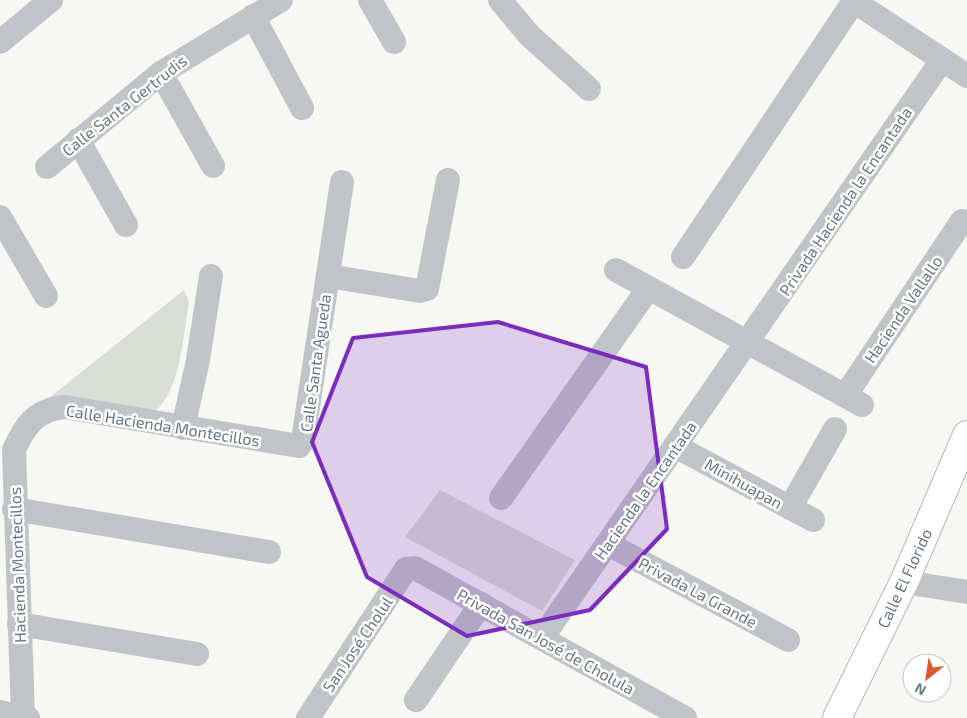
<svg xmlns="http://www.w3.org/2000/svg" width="967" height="718" viewBox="0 0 967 718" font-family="'Exo 2',sans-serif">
	<rect width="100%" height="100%" fill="#f7f7f4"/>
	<g fill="#d8ddd5">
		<path d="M184,290L189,302C183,334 181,390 155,411L49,398Z"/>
		<path d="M440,490L575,560L542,611L405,537Z"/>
	</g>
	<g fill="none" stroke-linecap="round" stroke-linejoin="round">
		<g stroke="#b3b8bb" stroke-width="30">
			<path id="major" d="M837,718L904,582L967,435"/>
		</g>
		<g stroke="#c0c4c7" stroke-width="24">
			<path d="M370,0L394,42"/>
			<path d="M500,0L529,35L589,89"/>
			<path d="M852,0L967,76"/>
			<path d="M253,16L302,108"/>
			<path d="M0,42L51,0"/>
			<path d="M161,73L213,166"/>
			<path d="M78,140L126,225"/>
			<path d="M47,167L161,73L281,0"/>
			<path d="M0,217L46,296"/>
			<path d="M683,257L854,1"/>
			<path d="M616,270L862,405"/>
			<path d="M328,276L420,291L427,289L448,180"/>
			<path d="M845,396L962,221"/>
			<path d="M183,428L198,360L211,276"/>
			<path d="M675,446L813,520"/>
			<path d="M501,498L648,289"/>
			<path d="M790,508L835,429"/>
			<path d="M14,509L269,552"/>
			<path d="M608,544L788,640"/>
			<path d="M904,582L967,592"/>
			<path d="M19,624L197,654"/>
			<path d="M542,638L942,60"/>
			<path d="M416,700L481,604"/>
			<path d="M0,712L28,718"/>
			<path d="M23,717L14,450C25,425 36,410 64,407L299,446L303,440L342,182"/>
			<path d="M308,718L406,569L415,568L685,718"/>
		</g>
		<use href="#major" stroke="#fff" stroke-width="28"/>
	</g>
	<path fill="#7b2cbf" fill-opacity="0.2" stroke="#7b2cbf" stroke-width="4" stroke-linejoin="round" d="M498,322L646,367L667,529L590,610L467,636L367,577L312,442L353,338Z"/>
	<g text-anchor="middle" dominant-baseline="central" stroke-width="5" stroke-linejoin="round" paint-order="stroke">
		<g font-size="16" fill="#677783" stroke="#fff">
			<text transform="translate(124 105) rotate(-38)">Calle Santa Gertrudis</text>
			<text transform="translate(845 201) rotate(-56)">Privada Hacienda la Encantada</text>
			<text transform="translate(903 309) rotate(-56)">Hacienda Vallallo</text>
			<text transform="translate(315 363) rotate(-82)">Calle Santa Agueda</text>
			<text transform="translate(163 425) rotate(9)">Calle Hacienda Montecillos</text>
			<text transform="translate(744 483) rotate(29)">Minihuapan</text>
			<text transform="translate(645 490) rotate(-55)">Hacienda la Encantada</text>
			<text transform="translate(17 565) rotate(-92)">Hacienda Montecillos</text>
			<text transform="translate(904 578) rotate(-65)">Calle El Florido</text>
			<text transform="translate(698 592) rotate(28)">Privada La Grande</text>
			<text transform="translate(546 641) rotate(29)">Privada San José de Cholula</text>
			<text transform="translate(357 644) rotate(-56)">San José Cholul</text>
		</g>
	</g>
	<g transform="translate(927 678) rotate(210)"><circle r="24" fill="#ffffff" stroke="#c2c9cd"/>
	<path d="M0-4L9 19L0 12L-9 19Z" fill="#db582f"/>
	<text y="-8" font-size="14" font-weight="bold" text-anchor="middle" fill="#677783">N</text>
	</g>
</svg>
